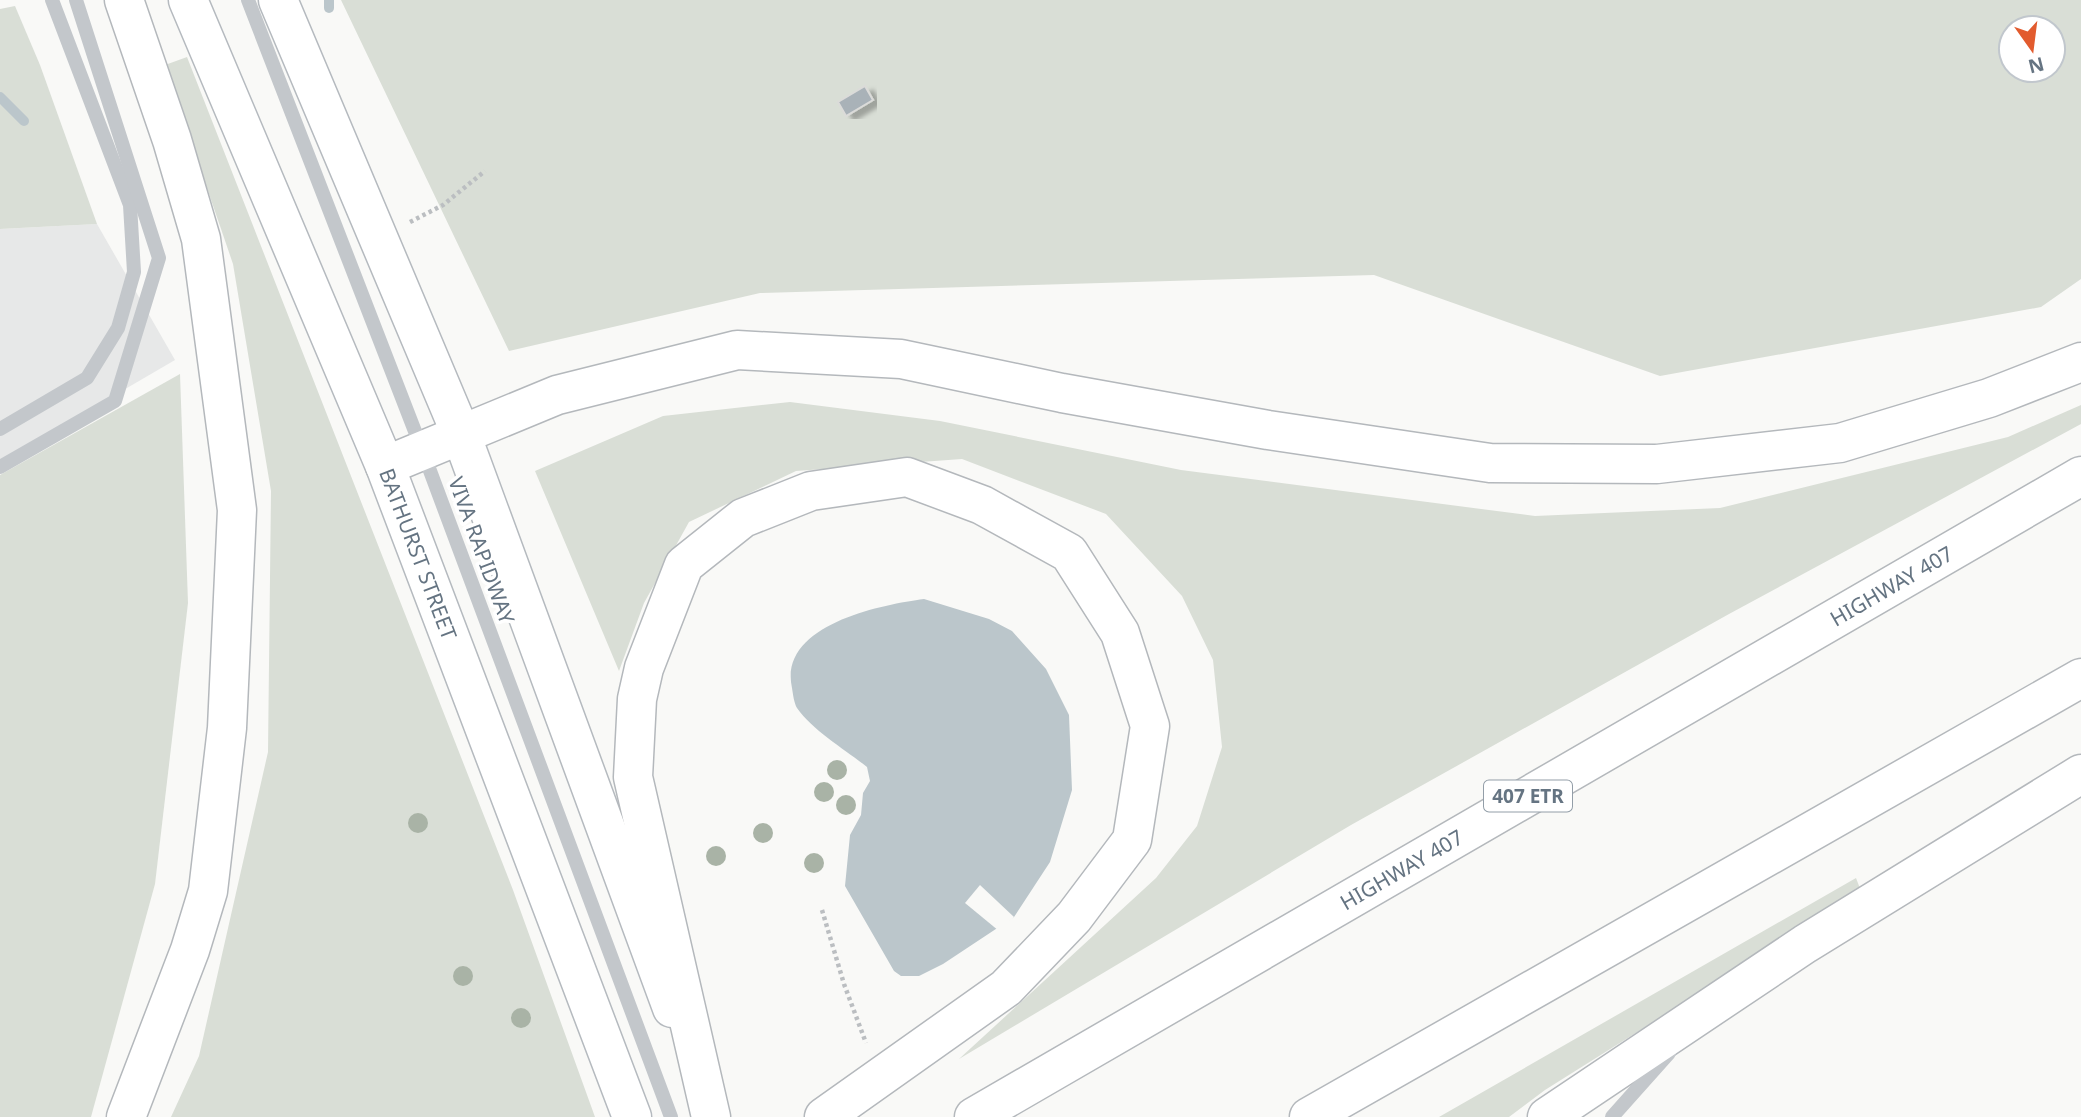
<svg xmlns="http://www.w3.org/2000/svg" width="2081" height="1117" viewBox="0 0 2081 1117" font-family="'Noto Sans',sans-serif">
	<defs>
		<filter id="shadow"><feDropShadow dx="8" dy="4.5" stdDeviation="2" flood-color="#0004"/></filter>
	</defs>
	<rect width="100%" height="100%" fill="#f9f9f7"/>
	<path fill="#e7e8e8" d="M97,224L175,360L0,462V229Z"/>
	<g fill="#d9ded6" fill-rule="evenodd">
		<path d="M341,0H2081V279L2041,307L1660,376L1374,275L760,293L509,351ZM2011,28H2053V70H2011Z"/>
		<path d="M15,6L40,65L97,224L0,229V9Z"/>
		<path d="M187,57L513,890L595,1117H171L199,1056L268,752L271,491L233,264L165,65Z"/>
		<path d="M180,374L188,603L155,884L91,1117H0V475Z"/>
		<path d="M790,402L940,421L1181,470L1535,516L1720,508L2008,437L2081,405V424L1729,614L1351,825L959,1059L1156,878L1197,826L1222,747L1213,660L1182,596L1106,514L962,459L796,471L689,522L644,603L619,671L535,471L663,416Z"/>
		<path d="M1856,878L1864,899L1720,980L1545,1090L1509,1117H1439Z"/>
	</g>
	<path fill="#bbc6cb" d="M924,599L989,619L1012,631L1046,669L1069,715L1072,790L1050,862L1014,917L943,964L919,976H901L894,971L845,886L850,835L861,815L863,793L870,781L867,767C846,750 813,731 797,708C794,703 793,694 792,688C778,625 880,605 924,599Z"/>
	<path fill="#f9f9f7" d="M980,885L1014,917L999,931L965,903Z"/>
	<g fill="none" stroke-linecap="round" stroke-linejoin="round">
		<g stroke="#bbc6cb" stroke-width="10">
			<path d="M329,0V8"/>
			<path d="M0,97L24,121"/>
		</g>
	</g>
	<path fill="#a9b2b8" stroke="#dbdbd9" stroke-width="2" filter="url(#shadow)" d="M865,86L873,100L846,116L838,102Z"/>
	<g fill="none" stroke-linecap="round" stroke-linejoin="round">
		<g stroke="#b5babf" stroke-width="41">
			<g id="secondary">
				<path id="s1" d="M188,0L385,466L632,1117"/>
				<path d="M278,0L461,434L672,1008"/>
			</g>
		</g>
		<g stroke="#b4b8bc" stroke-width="41">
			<g id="motorway">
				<path d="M124,0L172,140L201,239L237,510L227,728L208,891L190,950L126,1117"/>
				<path d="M385,466L557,395L737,350L901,359L1062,393L1268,430L1490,463L1657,464L1840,443L1989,398L2081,362"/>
				<path d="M711,1117L633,777L637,699L644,668L684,565L743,518L811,491L907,477L982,505L1069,553L1120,633L1150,726L1132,840L1074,917L1006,988L824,1117"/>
				<path id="s2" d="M974,1117L2081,476"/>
				<path d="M1309,1117L2081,678"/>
				<path d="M1547,1117L1805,944L2081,774"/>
			</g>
		</g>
		<g stroke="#bbbec1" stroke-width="4.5" stroke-dasharray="3.5 3.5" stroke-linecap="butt">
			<path d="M410,222L443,205L485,171"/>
			<path d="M822,910L844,984L866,1043"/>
		</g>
		<g stroke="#c3c7cb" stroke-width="14">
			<path d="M248,0L423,452L671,1117"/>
			<path d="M0,429L87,378L118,328L134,272L130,205L52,0"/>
			<path d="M0,467L115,401L159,258L76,0"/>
			<path d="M1612,1117L1669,1053"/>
		</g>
		<use href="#secondary" stroke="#fff" stroke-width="38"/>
		<use href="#motorway" stroke="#fff" stroke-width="38"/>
	</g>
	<g fill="#a9b3a6">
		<circle cx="837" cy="770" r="10"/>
		<circle cx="824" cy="792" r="10"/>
		<circle cx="846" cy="805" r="10"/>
		<circle cx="418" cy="823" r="10"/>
		<circle cx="763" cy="833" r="10"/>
		<circle cx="716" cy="856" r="10"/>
		<circle cx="814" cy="863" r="10"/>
		<circle cx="463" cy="976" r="10"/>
		<circle cx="521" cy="1018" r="10"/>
	</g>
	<g text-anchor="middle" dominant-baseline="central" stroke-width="7" stroke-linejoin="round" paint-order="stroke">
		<rect fill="#fff" stroke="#939ea8" stroke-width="2" x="1484" y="780.5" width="88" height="31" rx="5"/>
		<g font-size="19" font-weight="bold" fill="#657482">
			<text x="1528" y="796">407 ETR</text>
		</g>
		<g font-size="21" fill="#657482" stroke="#fff">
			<text transform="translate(482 550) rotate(70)">VIVA RAPIDWAY</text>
			<text stroke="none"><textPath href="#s1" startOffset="600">BATHURST STREET</textPath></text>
			<text stroke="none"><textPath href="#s2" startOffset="1060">HIGHWAY 407</textPath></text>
			<text stroke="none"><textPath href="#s2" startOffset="494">HIGHWAY 407</textPath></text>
		</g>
	</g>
	<g transform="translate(2032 49) rotate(166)"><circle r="33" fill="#ffffff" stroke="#c1c7cd" stroke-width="2"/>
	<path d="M0-5L12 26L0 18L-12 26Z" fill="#e25b2e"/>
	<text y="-10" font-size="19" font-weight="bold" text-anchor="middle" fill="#657482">N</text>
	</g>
</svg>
